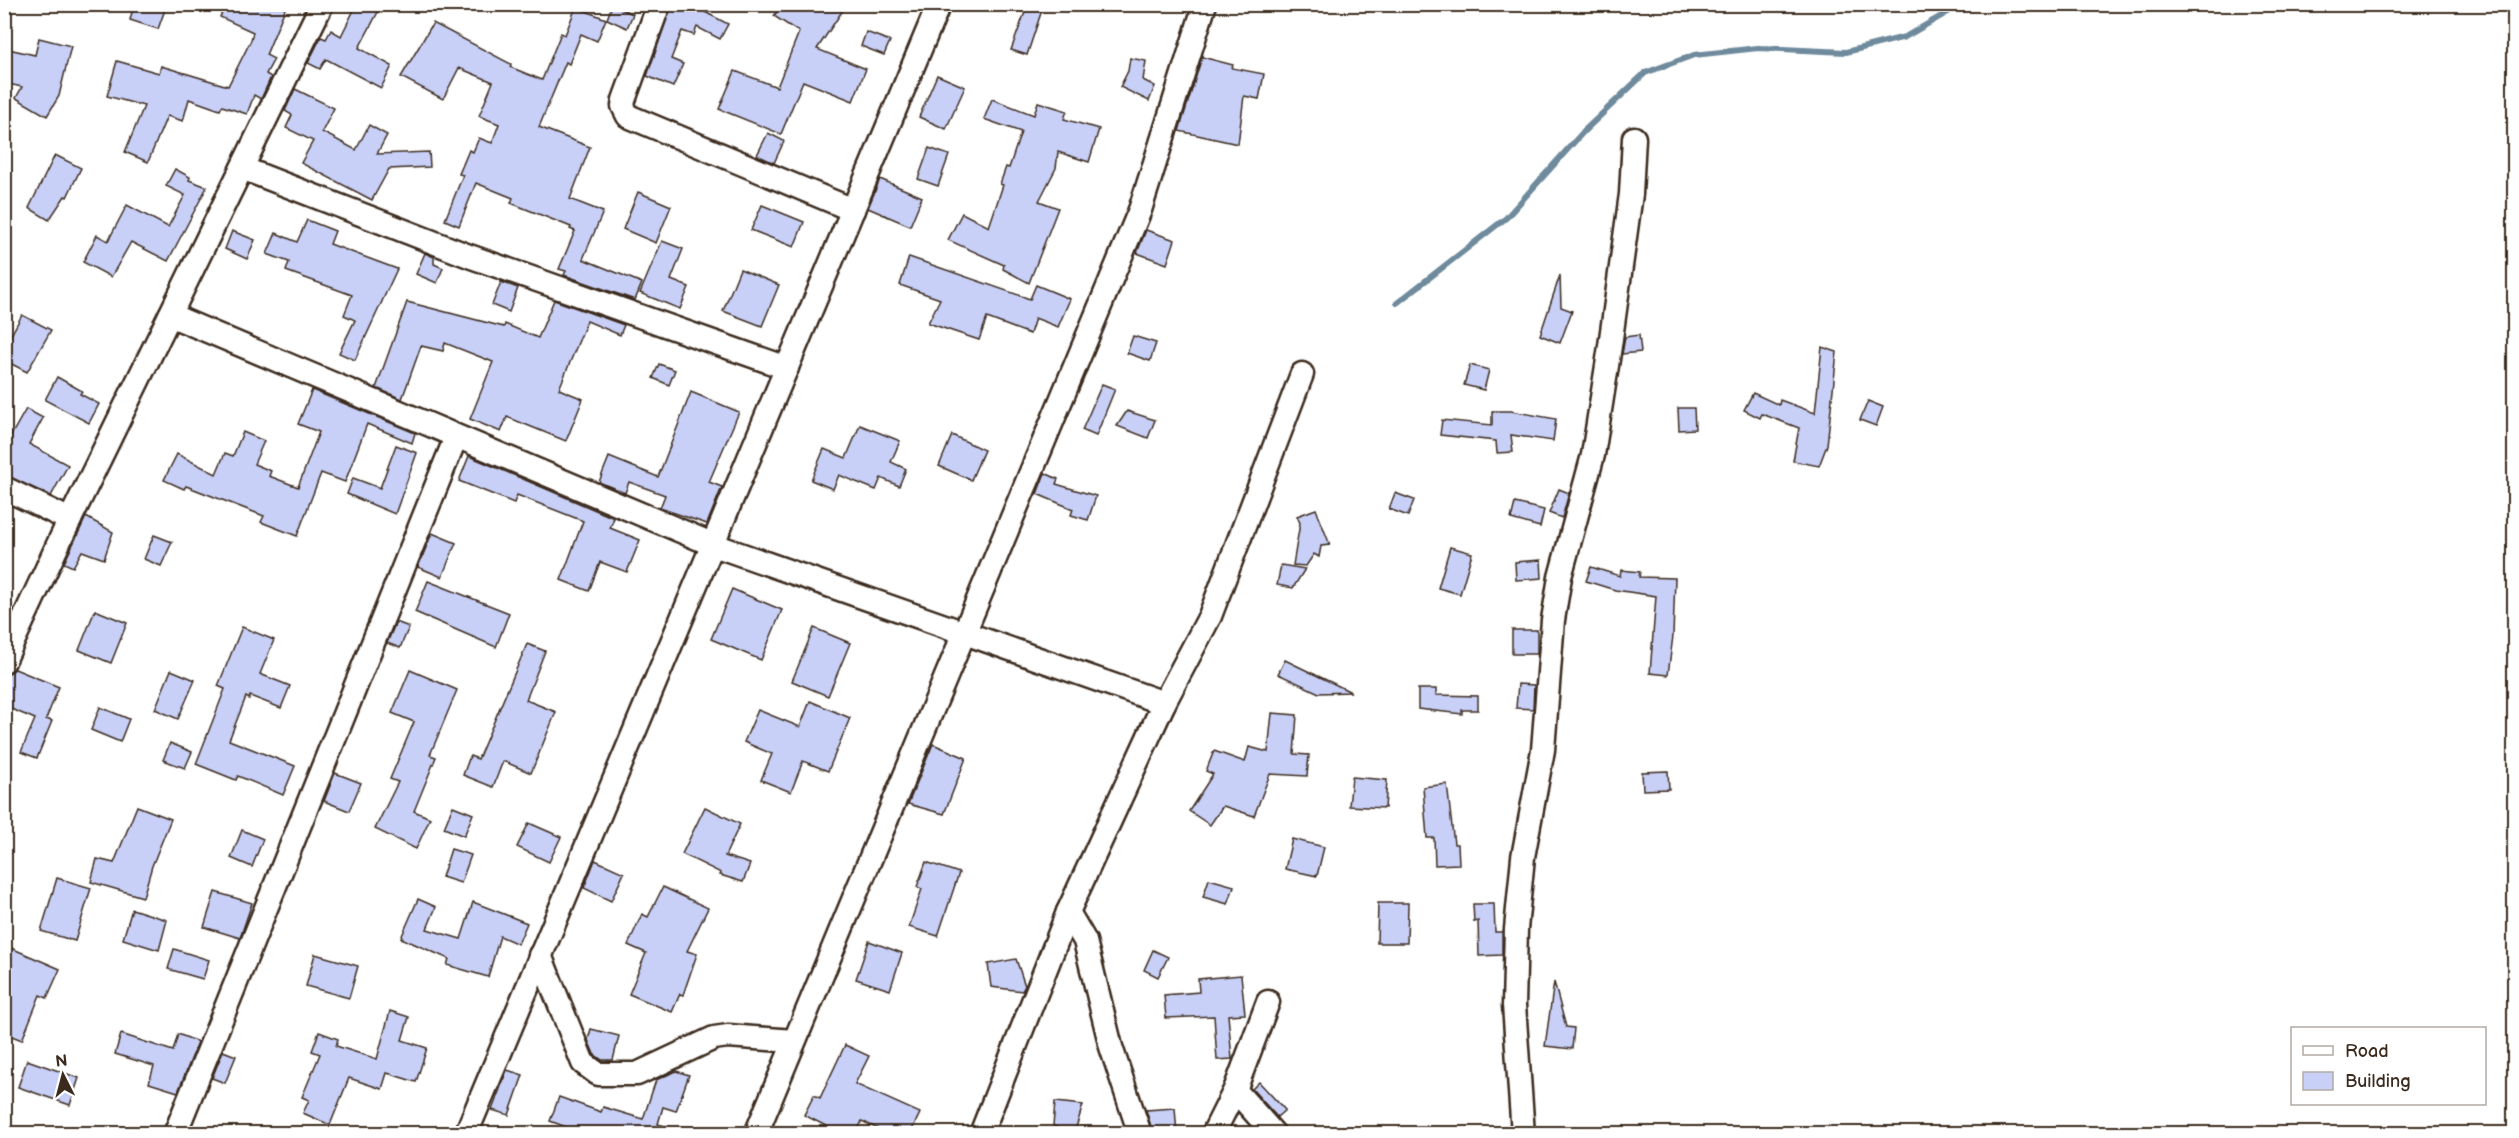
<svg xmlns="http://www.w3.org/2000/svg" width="2519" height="1138" viewBox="0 0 2519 1138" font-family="'Balsamiq Sans',sans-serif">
	<rect width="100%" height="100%" fill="#fff"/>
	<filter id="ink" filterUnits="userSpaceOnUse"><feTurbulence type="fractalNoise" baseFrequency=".0167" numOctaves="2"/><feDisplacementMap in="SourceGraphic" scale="12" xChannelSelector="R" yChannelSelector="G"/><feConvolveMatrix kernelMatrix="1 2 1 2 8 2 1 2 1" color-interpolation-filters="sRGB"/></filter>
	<g filter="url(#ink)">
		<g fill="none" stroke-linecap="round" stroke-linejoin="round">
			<path stroke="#6e8a9c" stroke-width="6" d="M1397,303L1506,218L1584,131L1645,73L1694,55L1758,48L1846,52L1905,37L1962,4"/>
		</g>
		<g fill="#c8d0f8" stroke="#3b2a1e" stroke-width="1.5">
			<path d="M134,4H167L158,29L130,20Z"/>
			<path d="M226,4H287L266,55L274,59L266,74L271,77L261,99L254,95L247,114L222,106L220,110L189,99L183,121L167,116L148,162L125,152L144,106L107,96L117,61L159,73L161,66L228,86L251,40L253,32L220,17Z"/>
			<path d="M357,4H365L378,12L359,48L392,66L381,88L326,59L320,69L308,63L321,37L326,39L331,30L341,36Z"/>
			<path d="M672,4H705L703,11L728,24L720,39L697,27L694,35L682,31L671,59L683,64L673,87L647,76Z"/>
			<path d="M782,4H847L817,49L866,69L853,101L803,81L781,134L719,109L735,71L777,87L799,32L774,16Z"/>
			<path d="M1028,4H1044L1027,55L1011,50Z"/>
			<path d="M612,5L633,14L627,28L607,19Z"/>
			<path d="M576,7L606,19L597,41L581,34L569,64L566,62L539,127L590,147L570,199L603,212L583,259L642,283L635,300L564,275L566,271L559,269L575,231L570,229L571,227L511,203L513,198L476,183L459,226L445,220L463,175L459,174L469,150L473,152L479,138L492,143L499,124L479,116L493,82L459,68L443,99L401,77L433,23L511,64L510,67L542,80L561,33L565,35Z"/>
			<path d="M866,32L890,41L884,55L861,46Z"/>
			<path d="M39,38L71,46L59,96L47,116L16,98L22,87L4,83V48L35,55Z"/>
			<path d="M1202,57L1233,65L1232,68L1264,74L1259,99L1244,96L1238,144L1179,131Z"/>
			<path d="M1130,58L1146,61L1143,80L1155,86L1149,101L1120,87L1128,71Z"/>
			<path d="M937,75L965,87L946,129L919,117Z"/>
			<path d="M295,89L334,108L322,132L356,150L369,125L387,135L377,154L429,152L430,167L389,169L372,200L301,163L313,141L286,128L292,115L285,111Z"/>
			<path d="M992,99L1034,115L1038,102L1067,111L1064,119L1099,129L1089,162L1058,152L1056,168L1039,201L1058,208L1029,283L1003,269L1004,265L948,240L962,213L989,227L1003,185L1000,184L1006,167L1009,168L1021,132L984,119Z"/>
			<path d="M768,133L784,141L774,163L757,155Z"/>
			<path d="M929,148L949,155L938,186L918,179Z"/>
			<path d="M55,155L81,168L67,197L65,196L49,220L29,208Z"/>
			<path d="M175,169L190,177L189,180L207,187L168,261L131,242L111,277L83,262L97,235L108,241L127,205L168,227L185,195L166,186Z"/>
			<path d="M880,179L922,197L910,226L868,208Z"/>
			<path d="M638,192L671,206L656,243L623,229Z"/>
			<path d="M762,205L804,222L794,247L751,230Z"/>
			<path d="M307,220L335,231L330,244L397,269L355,360L339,353L355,320L344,315L352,295L286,271L289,262L267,254L276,233L297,242Z"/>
			<path d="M1146,230L1175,240L1167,264L1137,253Z"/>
			<path d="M232,231L255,240L247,259L225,249Z"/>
			<path d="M662,241L683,249L671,280L689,287L680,309L640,293Z"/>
			<path d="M425,253L434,257V264L443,268L437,283L416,274Z"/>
			<path d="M909,257L1030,299L1036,285L1070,299L1058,327L1035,318L1030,334L987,318L979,340L928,323L940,299L900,285Z"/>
			<path d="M740,269L779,285L762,326L723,311Z"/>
			<path d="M1560,275L1561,307L1572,311L1560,343L1540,335Z"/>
			<path d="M501,282L518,288L509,312L492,305Z"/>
			<path d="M554,300L624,325L620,335L587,321L559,389L583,399L566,441L507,417L501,432L470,419L493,362L445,343L443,351L421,346L402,399L376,388L407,302L504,327L505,324L538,338Z"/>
			<path d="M22,315L51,330L27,372L4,360V348Z"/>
			<path d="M1639,335L1641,352L1622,354L1625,337Z"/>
			<path d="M1133,336L1156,343L1150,361L1127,353Z"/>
			<path d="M1822,347L1837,352L1827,445L1819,466L1793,461L1799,428L1762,414L1760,418L1744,410L1753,393L1779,405L1780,400L1815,413Z"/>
			<path d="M659,364L675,370L669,385L653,378Z"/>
			<path d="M1470,365L1489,370L1484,390L1464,385Z"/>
			<path d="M57,377L82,391L80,394L99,404L89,423L45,400Z"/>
			<path d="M1102,384L1115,389L1096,436L1082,430Z"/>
			<path d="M312,390L415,433L412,443L367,424L345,482L321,473L297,536L261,522L264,516L186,486L184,489L164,480L177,454L216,474L225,453L233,456L243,432L264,441L254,464L271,471L269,476L298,487L319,432L298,424Z"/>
			<path d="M691,392L739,412L709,482L722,487L707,524L660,508L665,495L629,482L625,493L599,482L609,457L658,477Z"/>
			<path d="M1868,401L1883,407L1876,426L1860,420Z"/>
			<path d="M1678,408H1694L1695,429L1679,430Z"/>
			<path d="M26,409L43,418L29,444L68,465L51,496L4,475V448Z"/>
			<path d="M1127,411L1155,420L1148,438L1117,426Z"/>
			<path d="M1492,411H1511L1556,419L1553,441L1511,435L1513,452L1497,453L1496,441L1440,435L1442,420L1492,425Z"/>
			<path d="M860,425L900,441L891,462L906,469L899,486L881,478L876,490L839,475L833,489L811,480L824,449L846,458Z"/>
			<path d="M952,435L984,450L971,480L939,466Z"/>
			<path d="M396,445L417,453L395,514L347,494L353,478L380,488Z"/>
			<path d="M469,456L614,518L610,528L640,540L627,572L600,562L589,591L561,580L583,521L517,495L514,503L459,481Z"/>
			<path d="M1045,473L1058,479L1056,484L1096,496L1088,520L1071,515L1073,509L1037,494Z"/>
			<path d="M1559,489L1569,493L1562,518L1549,513Z"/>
			<path d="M1395,493L1414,500L1408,516L1389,509Z"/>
			<path d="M1515,503L1544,510L1540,527L1511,519Z"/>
			<path d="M1316,509L1330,545L1321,546L1319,557L1314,554L1306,566L1293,565L1300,523L1297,516Z"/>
			<path d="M86,517L113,532L104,559L82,551L73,567L64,563Z"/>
			<path d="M432,533L456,543L442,577L418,567Z"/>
			<path d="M154,535L172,542L161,566L144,559Z"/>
			<path d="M1450,547L1472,553L1460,594L1438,588Z"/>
			<path d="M1541,560L1542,578L1516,580L1515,562Z"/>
			<path d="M1281,565L1305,569L1293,588L1277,585Z"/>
			<path d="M1591,567L1620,576L1621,570L1640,572L1639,577L1675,578L1673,636L1668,675L1650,673L1656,596L1615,590L1586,581Z"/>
			<path d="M428,581L509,613L496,647L415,612Z"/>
			<path d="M732,589L782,610L761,660L711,639Z"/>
			<path d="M95,610L127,623L111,663L79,650Z"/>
			<path d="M396,622L409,627L400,648L387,643Z"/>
			<path d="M242,627L274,640L260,674L290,686L281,708L250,696L249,699L246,697L229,740L295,766L283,795L238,776L236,780L196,764L225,689L218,686Z"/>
			<path d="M814,628L850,643L828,696L792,681Z"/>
			<rect x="1512" y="630" width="25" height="24"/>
			<path d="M527,644L545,651L526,700L556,712L531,773L503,761L493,787L463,775L470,756L478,759Z"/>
			<path d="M1285,660L1351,692L1319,693L1278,674Z"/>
			<path d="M15,669L59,687L46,719L52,721L37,758L21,752L35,719L4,706V680L7,674Z"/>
			<path d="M171,670L195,680L178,719L155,709Z"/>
			<path d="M410,670L457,690L430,755L436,757L414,811L430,818L416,849L375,829L398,782L390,779L414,722L392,713Z"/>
			<path d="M1518,684L1534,685L1533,709L1516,708Z"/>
			<path d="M1418,689H1436V695L1478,696V710H1462V714L1418,709Z"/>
			<path d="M810,701L850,718L828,771L803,761L791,792L761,780L772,754L744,742L758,710L800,727Z"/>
			<path d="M100,707L129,719L120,742L91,730Z"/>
			<path d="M1272,713L1297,715L1294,754L1309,755L1307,776L1270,774L1254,816L1223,806L1210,825L1189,811L1213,774L1206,771L1214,751L1245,762L1249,747L1268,752Z"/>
			<path d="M170,743L192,752L185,768L163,760Z"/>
			<path d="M933,744L966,758L944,814L908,804Z"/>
			<path d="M1668,771L1669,789L1643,790L1642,772Z"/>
			<path d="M335,773L361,783L349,811L324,801Z"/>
			<path d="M1352,777L1387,780L1385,808L1349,806Z"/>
			<path d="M1447,784L1454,844H1458L1459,864L1435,865L1434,838H1427L1423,787Z"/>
			<path d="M137,806L171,819L152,866L143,897L91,882L97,859L114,863Z"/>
			<path d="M453,806L473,814L464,836L444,828Z"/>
			<path d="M705,807L740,824L725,856L750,864L743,882L720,875L721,873L682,854Z"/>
			<path d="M529,823L561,837L549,862L517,847Z"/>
			<path d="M242,830L263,839L252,867L231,858Z"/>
			<path d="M1292,839L1324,847L1317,876L1285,869Z"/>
			<path d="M451,849L471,855L461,883L442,877Z"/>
			<path d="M595,860L624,873L611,901L584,888Z"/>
			<path d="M926,862L959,873L938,936L909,927L922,889L917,887Z"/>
			<path d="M57,878L91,888L75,941L41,931Z"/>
			<path d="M1209,879L1234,886L1228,904L1203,897Z"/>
			<path d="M663,887L708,908L687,951L697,954L683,995L680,994L672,1012L629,994L646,953L628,945L642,914L648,917Z"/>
			<path d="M215,892L252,903L240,938L204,927Z"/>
			<path d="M418,899L436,907L427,929L461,939L473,902L527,923L518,944L500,936L488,977L447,965L449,959L401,938Z"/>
			<path d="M1378,903H1408L1407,943H1377Z"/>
			<path d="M1473,904H1494L1495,932H1502V955L1479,956L1478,921L1474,922Z"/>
			<path d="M132,909L167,920L159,950L123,939Z"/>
			<path d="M869,941L902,953L890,990L856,979Z"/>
			<path d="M11,948L60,969L47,998L40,995L22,1040L4,1033V963Z"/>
			<path d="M174,949L209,960L203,979L168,969Z"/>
			<path d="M1153,950L1168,957L1158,977L1144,970Z"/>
			<path d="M315,954L358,966L349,998L306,986Z"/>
			<path d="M1016,959L1025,986L1022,991L991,987L988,964Z"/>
			<path d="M1241,975L1245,1014L1228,1015L1232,1059L1217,1060L1214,1016L1166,1018L1164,995L1199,992L1198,979Z"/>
			<path d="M1554,982L1566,1027L1574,1028L1572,1049L1545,1046Z"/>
			<path d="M390,1011L409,1017L402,1040L427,1048L416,1082L387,1073L382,1089L349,1078L330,1125L303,1113L309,1100L302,1097L320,1054L312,1051L319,1032L338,1039L336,1046L377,1059Z"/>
			<path d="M591,1029L619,1036L613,1060H602L594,1054L588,1040Z"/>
			<path d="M121,1034L173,1051L178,1034L198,1042L178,1092L149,1083L154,1066L115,1054Z"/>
			<path d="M845,1045L869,1056L855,1084L920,1113L910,1134H888L862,1121L856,1134H842L804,1115L814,1095L820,1098Z"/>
			<path d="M223,1051L236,1056L225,1083L212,1078Z"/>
			<path d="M27,1060L79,1078L70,1105L18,1087Z"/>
			<path d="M507,1070L523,1075L509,1115L492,1110Z"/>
			<path d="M676,1071L689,1075L676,1111L663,1107L658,1124L677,1129L676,1134H585L550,1121L559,1097L601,1112L603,1107L643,1119L656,1080Z"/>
			<path d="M1259,1082L1285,1110L1277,1117L1252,1089Z"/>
			<path d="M1055,1102L1083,1105L1074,1134L1053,1126Z"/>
			<path d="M1175,1108L1177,1134H1153L1146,1110Z"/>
		</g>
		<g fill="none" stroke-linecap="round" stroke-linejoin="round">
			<g stroke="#3b2a1e" stroke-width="27">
				<g id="street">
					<path d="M659,4L624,100L623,106L628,116L853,210"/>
					<path d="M242,168L469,256L787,368"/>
					<path d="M170,315L714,545L1164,703"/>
					<path d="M4,488L70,520"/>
					<path d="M4,661L61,538L322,4"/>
					<path d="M1068,912L1085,941L1111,1047L1140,1134"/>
					<path d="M540,955L583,1063L598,1074H637L714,1038L728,1036L794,1041"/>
					<path d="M1235,1090L1274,1134"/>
					<path d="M175,1134L456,437"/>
					<path d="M466,1134L939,4"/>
					<path d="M756,1134L1140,210L1205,4"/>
					<path d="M981,1134L1068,912L1164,703L1210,616L1302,374"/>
					<path d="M1213,1134L1235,1090L1268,1002"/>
					<path d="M1523,1134L1514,1005L1516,929L1523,857L1543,750L1553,620L1560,577L1593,455L1609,353L1631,194L1634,138"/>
				</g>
			</g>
			<use href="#street" stroke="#fff" stroke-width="22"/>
		</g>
	</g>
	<rect width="2519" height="1138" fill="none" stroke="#fff" stroke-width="24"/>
	<rect x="12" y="12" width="2495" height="1114" fill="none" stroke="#3b2a1e" stroke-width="2" filter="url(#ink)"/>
	<rect x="2291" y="1027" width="195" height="78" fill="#ffffff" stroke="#b1aaa5" stroke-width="1.5"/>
	<rect x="2303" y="1046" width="30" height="9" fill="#ffffff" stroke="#b1aaa5" stroke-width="1.5"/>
	<text x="2345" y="1057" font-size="18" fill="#3b2a1e">Road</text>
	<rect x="2303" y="1072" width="30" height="18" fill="#c8d0f8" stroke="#b1aaa5" stroke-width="1.5"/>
	<text x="2345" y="1087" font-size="18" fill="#3b2a1e">Building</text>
	<g transform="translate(63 1075) rotate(354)" stroke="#ffffff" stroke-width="4.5" paint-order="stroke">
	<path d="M0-4.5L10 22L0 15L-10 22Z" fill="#3b2a1e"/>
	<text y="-9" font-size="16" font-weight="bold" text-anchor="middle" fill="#3b2a1e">N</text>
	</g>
</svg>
